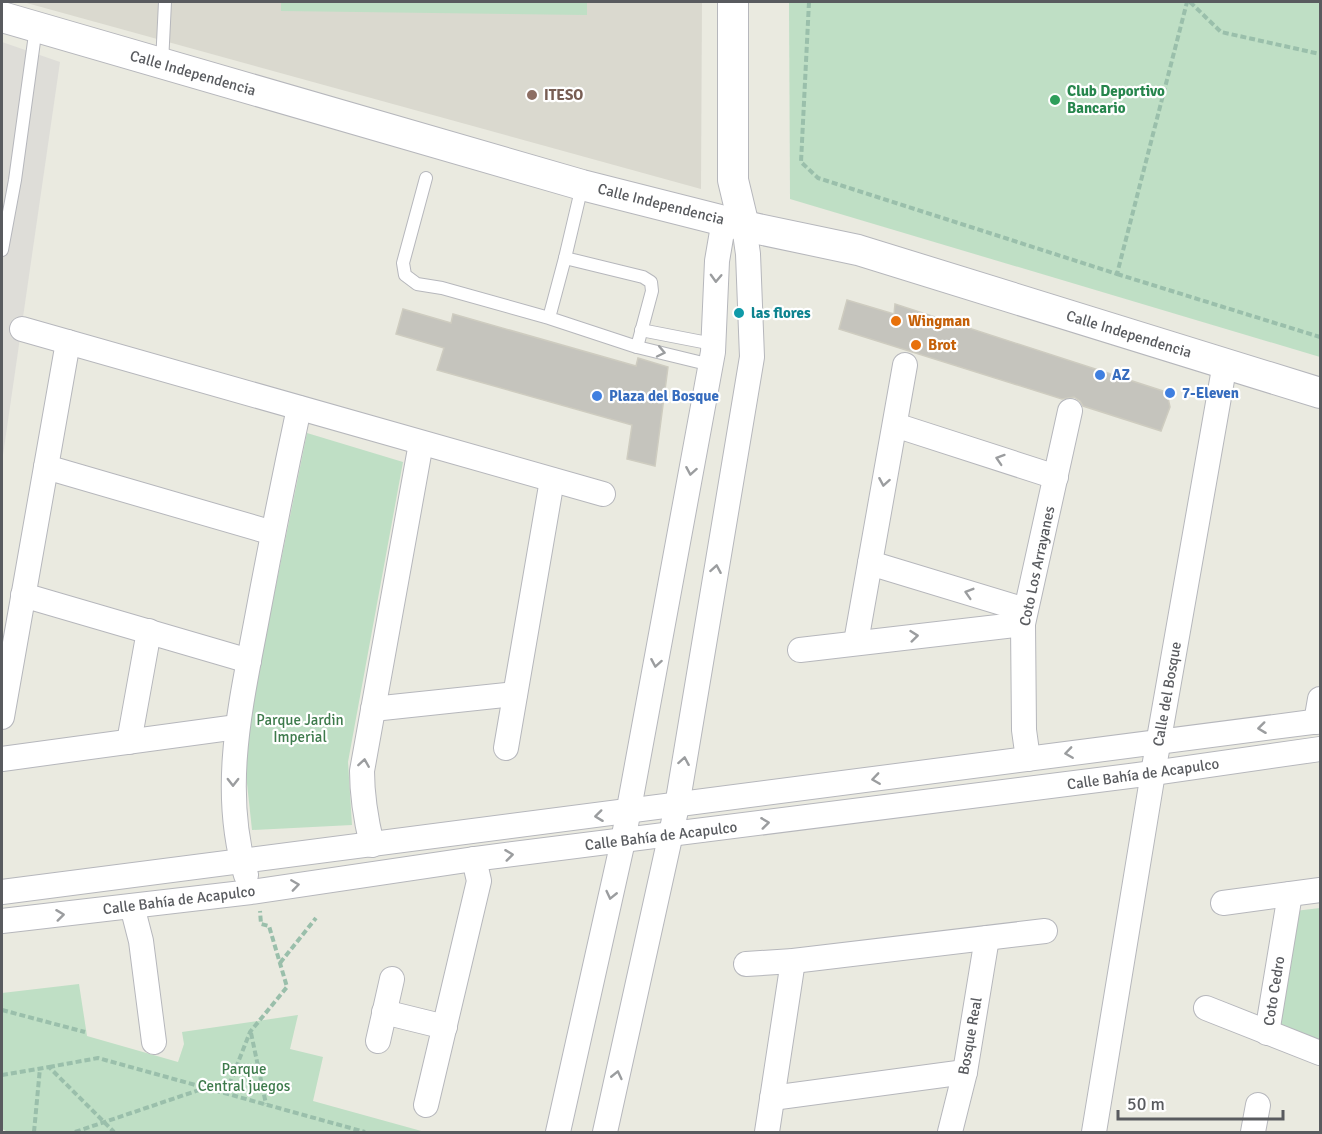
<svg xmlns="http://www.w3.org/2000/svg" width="1322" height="1134" viewBox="0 0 1322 1134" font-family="Signika,sans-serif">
	<rect width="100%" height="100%" fill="#eaeae0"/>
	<path fill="#deddd8" d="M2,42L60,62L2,462Z"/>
	<path fill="#dad9cf" d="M23,2H702L701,189Z"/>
	<g fill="#bfdfc5">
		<path d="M281,2H587V15L281,11Z"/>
		<path d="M789,2H1320V357L790,199Z"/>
		<path d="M307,433L403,462L348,762L352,825L252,830L246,774L248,723Z"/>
		<path d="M1320,908V1052L1272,1036L1295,911Z"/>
		<path d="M79,984L87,1036L178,1062L184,1044L182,1032L298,1015L290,1049L323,1057L313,1101L425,1132H8L2,1129V993Z"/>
	</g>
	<g fill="#c5c4bd" stroke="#ceccc0" stroke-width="1.5">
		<path d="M847,300L894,314L895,304L1163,391L1168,398L1170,407L1161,431L1083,406L1080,401L1074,397L1062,399L839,329Z"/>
		<path d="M403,309L451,323L453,314L636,366L638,358L668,367L655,466L627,459L632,425L437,370L444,348L396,334Z"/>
	</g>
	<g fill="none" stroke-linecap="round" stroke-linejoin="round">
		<g stroke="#b6b7bc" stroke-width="14">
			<g id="service">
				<path d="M162,63L165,2"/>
				<path d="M426,178L403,263L405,275L417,284L442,288L549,318L637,347L652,291L651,282L643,277L565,258L549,318"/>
				<path d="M2,250L15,180L36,27"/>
				<path d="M565,258L582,186"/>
				<path d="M641,330L713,344"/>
				<path d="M637,347L711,365"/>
			</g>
		</g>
		<g stroke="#b6b7bc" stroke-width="26">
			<g id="minor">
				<path d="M22,329L603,494"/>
				<path d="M895,425L1056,477"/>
				<path d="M46,467L273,533"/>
				<path d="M870,563L1025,610"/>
				<path d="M23,595L249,661"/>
				<path d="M856,642L905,365"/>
				<path d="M800,650L1023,624"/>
				<path d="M373,709L515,694"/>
				<path d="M2,717L68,342"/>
				<path d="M1316,722L1320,699"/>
				<path d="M129,742L149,631"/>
				<path d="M506,748L552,480"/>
				<path d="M2,759L237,727"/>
				<path d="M1028,759L1024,730L1023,624L1070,411"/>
				<path d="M372,845C366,820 362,797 362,771L421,443"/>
				<path d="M246,875C220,789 241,704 257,618C270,548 284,478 299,408"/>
				<path d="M2,892L1320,721"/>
				<path d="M1223,903L1320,890"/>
				<path d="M132,906L141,941L154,1042"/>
				<path d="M2,921L251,892L474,859L1153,773L1320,749"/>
				<path d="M746,964L793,961L1045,931"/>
				<path d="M1206,1008L1320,1053"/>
				<path d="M384,1012L445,1027"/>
				<path d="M1267,1033L1290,894"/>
				<path d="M378,1041L392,979"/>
				<path d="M772,1098L965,1072"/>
				<path d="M426,1105L479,881L474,859"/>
				<path d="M558,1132L623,841L713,352L717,261L724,220"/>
				<path d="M605,1132L677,806L752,357L748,254L744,226"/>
				<path d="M767,1132L793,961"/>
				<path d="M950,1132L965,1072L987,938"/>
				<path d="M1094,1132L1153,773L1225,363"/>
				<path d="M1253,1132L1258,1105"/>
			</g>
		</g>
		<g stroke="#b6b7bc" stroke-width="32">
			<g id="tertiary">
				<path d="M733,2V180L744,226"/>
				<path d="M2,17L582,185L744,226L858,250L1320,393"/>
			</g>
		</g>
		<g stroke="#9abfab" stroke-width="4" stroke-dasharray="6 3" stroke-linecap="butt">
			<path d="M809,2L801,162L818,178L1117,274L1187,2"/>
			<path d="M1190,2L1221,32L1320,54"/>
			<path d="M1117,274L1320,337"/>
			<path d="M280,963L316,918"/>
			<path d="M2,1010L85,1032"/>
			<path d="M251,1033L266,1104"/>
			<path d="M49,1067L98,1058L365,1132"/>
			<path d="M2,1075L49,1067L114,1132"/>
			<path d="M226,1093L250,1032L287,987L269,926L261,924L260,911"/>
			<path d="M34,1132L40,1068"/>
			<path d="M75,1132L205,1088"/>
		</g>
		<use href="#service" stroke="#fff" stroke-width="12"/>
		<use href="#minor" stroke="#fff" stroke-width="24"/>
		<use href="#tertiary" stroke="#fff" stroke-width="30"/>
	</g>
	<defs><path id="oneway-chevron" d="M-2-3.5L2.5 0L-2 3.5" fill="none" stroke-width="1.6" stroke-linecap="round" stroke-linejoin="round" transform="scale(1.5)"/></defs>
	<g stroke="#9b9d9f">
		<use href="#oneway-chevron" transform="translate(716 278) rotate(92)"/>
		<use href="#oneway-chevron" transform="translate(661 352) rotate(12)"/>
		<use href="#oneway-chevron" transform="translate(1000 459) rotate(-162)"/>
		<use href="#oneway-chevron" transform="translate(691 471) rotate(100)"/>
		<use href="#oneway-chevron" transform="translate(884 482) rotate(100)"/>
		<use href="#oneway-chevron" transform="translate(716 569) rotate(-80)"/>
		<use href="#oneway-chevron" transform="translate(969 593) rotate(-163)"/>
		<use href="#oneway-chevron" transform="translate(914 636) rotate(-6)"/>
		<use href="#oneway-chevron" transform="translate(656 663) rotate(100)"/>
		<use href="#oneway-chevron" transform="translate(1262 728) rotate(173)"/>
		<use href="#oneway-chevron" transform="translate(1069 753) rotate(172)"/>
		<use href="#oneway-chevron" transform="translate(684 761) rotate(-80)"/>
		<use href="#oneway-chevron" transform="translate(364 763) rotate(-81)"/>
		<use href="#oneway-chevron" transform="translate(876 779) rotate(172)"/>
		<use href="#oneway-chevron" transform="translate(233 782) rotate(90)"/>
		<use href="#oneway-chevron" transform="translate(599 816) rotate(173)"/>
		<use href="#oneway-chevron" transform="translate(765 823) rotate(-7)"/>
		<use href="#oneway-chevron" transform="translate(509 855) rotate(-7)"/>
		<use href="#oneway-chevron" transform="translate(295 885) rotate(-8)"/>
		<use href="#oneway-chevron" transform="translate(611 895) rotate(103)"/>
		<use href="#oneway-chevron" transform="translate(60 915) rotate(-7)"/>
		<use href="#oneway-chevron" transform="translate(617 1075) rotate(-77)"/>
	</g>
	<circle fill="#8d6e63" stroke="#fff" stroke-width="2" cx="532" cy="95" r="6"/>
	<circle fill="#2e9e5b" stroke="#fff" stroke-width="2" cx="1055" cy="100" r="6"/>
	<circle fill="#0f9aa8" stroke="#fff" stroke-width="2" cx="739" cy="313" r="6"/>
	<g fill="#e8710a" stroke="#fff" stroke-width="2">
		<circle cx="896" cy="321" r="6"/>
		<circle cx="916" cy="345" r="6"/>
	</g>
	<g fill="#3f7fe0" stroke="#fff" stroke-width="2">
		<circle cx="1100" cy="375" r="6"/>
		<circle cx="1170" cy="393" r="6"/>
		<circle cx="597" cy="396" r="6"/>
	</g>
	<g text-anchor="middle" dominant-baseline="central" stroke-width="4.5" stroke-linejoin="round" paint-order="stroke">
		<g font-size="15" fill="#595b5f" stroke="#fff">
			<text transform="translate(193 73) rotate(16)">Calle Independencia</text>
			<text transform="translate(661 204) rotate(14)">Calle Independencia</text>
			<text transform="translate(1129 334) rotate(17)">Calle Independencia</text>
			<text transform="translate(1037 566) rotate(-78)">Coto Los Arrayanes</text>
			<text transform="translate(1167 694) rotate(-80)">Calle del Bosque</text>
			<text transform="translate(1143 774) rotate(-8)">Calle Bahía de Acapulco</text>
			<text transform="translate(661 836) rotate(-7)">Calle Bahía de Acapulco</text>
			<text transform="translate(179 900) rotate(-7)">Calle Bahía de Acapulco</text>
			<text transform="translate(1274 991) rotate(-81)">Coto Cedro</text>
			<text transform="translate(970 1036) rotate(-80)">Bosque Real</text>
		</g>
		<g font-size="15" font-weight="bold" fill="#27864d" stroke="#fff" text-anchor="start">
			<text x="1067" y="91">Club Deportivo<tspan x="1067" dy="17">Bancario</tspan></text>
		</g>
		<g font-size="15" font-weight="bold" fill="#785e54" stroke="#fff" text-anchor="start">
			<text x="544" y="95">ITESO</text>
		</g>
		<g font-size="15" font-weight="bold" fill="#0d838f" stroke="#fff" text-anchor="start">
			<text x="751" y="313">las flores</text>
		</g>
		<g font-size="15" font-weight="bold" fill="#c56008" stroke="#fff" text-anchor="start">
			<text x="908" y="321">Wingman</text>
			<text x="928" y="345">Brot</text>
		</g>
		<g font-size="15" font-weight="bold" fill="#366cbe" stroke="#fff" text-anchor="start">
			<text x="1112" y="375">AZ</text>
			<text x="1182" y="393">7-Eleven</text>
			<text x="609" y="396">Plaza del Bosque</text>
		</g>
		<g font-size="15" fill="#3d7a4b" stroke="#fff">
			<text x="300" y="720">Parque Jardin<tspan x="300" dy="17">Imperial</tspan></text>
			<text x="244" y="1069">Parque<tspan x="244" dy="17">Central juegos</tspan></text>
		</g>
	</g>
	<rect width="1322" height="1134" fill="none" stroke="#595b5f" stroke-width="6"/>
	<path d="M1118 1110v9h165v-9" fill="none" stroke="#595b5f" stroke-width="3"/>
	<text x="1127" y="1110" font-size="18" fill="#595b5f" stroke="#ffffff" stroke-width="4.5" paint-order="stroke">50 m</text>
</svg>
